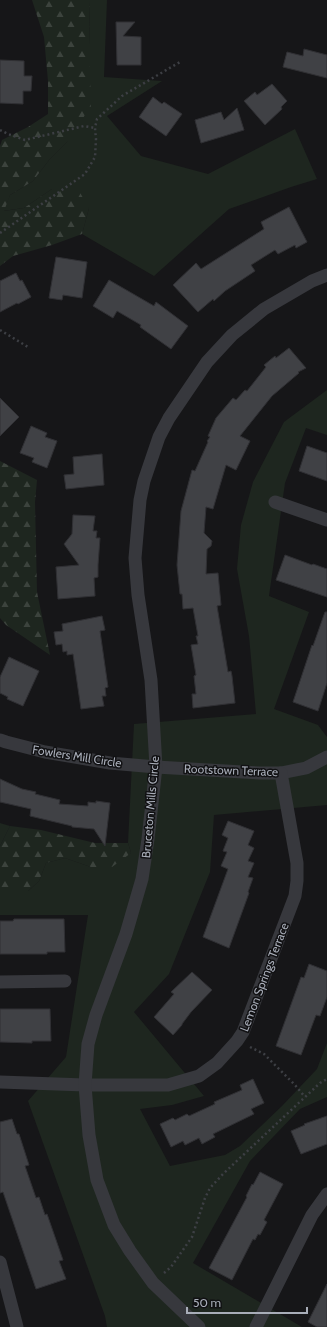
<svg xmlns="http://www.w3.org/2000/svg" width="327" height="1327" viewBox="0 0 327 1327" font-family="Cabin,sans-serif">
	<defs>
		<pattern id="forest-firs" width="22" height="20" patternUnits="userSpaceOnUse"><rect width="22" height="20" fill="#1e261f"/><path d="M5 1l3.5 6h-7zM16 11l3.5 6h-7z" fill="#3c433d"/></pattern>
	</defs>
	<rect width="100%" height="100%" fill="#161618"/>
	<g fill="#1e261f">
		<path d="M90,0H107L104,77L162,81L107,116L141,156L208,174L295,129L317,179L291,187L229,209L154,276L82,234L89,208L52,189L24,208L3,211L10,195L33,181L49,160L67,142L89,44Z"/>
		<path d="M327,390V435L306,428L285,483L269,596L309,612L274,709L318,725L327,737V805L214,815L210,872L169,974L134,1012L204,1096L172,1105L140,1109L170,1166L225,1155L240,1146L282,1106L317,1069L327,1043V1097L300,1109L250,1161L193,1263L302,1327H107L105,1316L28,1101L66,1057L88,915H0V891H28L39,881L46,863L65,858L91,867L131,853L128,843L134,724L256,714L249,636L237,569L241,525L253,482L284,422Z"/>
		<path d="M0,823L10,826L0,846Z"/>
	</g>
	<g fill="url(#forest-firs)">
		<path d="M32,0H90L89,44L91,106L67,142L49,160L33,181L10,195L4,211L24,208L52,189L79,191L89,208L82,234L52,245L13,256L0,266V146L2,140L28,127L48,114V81L44,37Z"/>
		<path d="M0,461L37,480L35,502L37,592L50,655L6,625L0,618Z"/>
		<path d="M10,826L41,830L95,843H128L131,853L112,867H91L65,858L46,863L39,881L28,891H0V846Z"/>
	</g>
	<g fill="#404145" stroke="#303034">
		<path d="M116,22H135L123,36L141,37V65H117Z"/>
		<path d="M304,49L327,55V78L283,67L287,52L303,56Z"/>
		<path d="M0,60L24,61V76H32L31,91H23V104L0,103Z"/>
		<path d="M272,84L287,101L281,107L282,109L265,125L244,101L255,92L257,95Z"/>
		<path d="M153,97L162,104L164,102L182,114L166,136L139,117Z"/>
		<path d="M237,108L244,130L201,143L195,120L221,112L224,120Z"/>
		<path d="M289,207L307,242L296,248L295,245L278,254L275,250L251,265L255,271L225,291L214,301L213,299L198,312L173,285L196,263L201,269L264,229L261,222Z"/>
		<path d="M56,257L87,262L82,298L63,295L62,300L49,298Z"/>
		<path d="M16,273L20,281L22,280L31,297L18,304L17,303L0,312V281Z"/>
		<path d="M109,280L154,306L156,302L188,326L171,349L140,327L141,325L117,311L113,318L93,306Z"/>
		<path d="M289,348L306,368L298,372L299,373L272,396L240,436L250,441L236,470L226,465L213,509L206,507L204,533L212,541L211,546L207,549L206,574L218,573L221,605L217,606L228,672L231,671L232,676L235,703L193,708L192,694H196L194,676L196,675L191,645L198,644L196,636H198L193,608L183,609L182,594H180L177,565L181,511L192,470L195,471L208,442L207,441L210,437L208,436L216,418L233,398L236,400L245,390L247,391L266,367L264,365L275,356L276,358Z"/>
		<path d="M0,398L19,417L0,436Z"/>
		<path d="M31,426L47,433L45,437L57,441L47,468L32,462L34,458L20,453Z"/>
		<path d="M307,446L327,453V481L299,471Z"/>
		<path d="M102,454L104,485L66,489L64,475L74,474L73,457Z"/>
		<path d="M73,515L95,516L93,531H97L96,538H100L98,565V577L94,578L95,596L58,599L56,567L79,565L64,544L72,534Z"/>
		<path d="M285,555L312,565L313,564L327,569V597L276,580Z"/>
		<path d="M325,612H327V683L318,711L293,702L312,645L313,646Z"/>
		<path d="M102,616L105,630L100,631L108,687L105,688L106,696H102L104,706L81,709L73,654L67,655V651L63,652L62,644L56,645L54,632L63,631L62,624Z"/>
		<path d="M9,657L39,671L23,706L7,699L8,697L0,693V677Z"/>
		<path d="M0,779L22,789L36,792L35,794L60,800L59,804L88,806V802L96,803V801L110,803L105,846L94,829L72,827V826L30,816L31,809L0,802Z"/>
		<path d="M228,821L254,831L248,845L254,848L248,861L254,863L248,877L253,878L248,892L249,893L229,948L203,937L228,869L221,866L227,852L223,851L228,838L222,835Z"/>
		<path d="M14,919H64L65,952H47V954H0V921H13Z"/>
		<path d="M309,964L327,971V997L320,1016L316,1015L301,1055L276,1046L301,977L304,978Z"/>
		<path d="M192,972L212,990L191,1012L182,1024V1025L173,1035L154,1017L174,994L171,992Z"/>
		<path d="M0,1009H50L51,1041H32V1043L0,1042Z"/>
		<path d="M253,1079L264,1103L251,1109L254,1114L213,1134L215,1137L202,1144L199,1138L185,1145L183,1141L171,1147L160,1124L173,1118L175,1120L187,1114L189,1116L215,1104L214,1102L242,1090L240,1085Z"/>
		<path d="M327,1116V1144L301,1154L291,1131L305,1125L304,1124Z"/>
		<path d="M12,1119L17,1134H19L29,1165L25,1166L36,1198L39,1197L45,1215L47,1214L63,1260L59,1261L66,1279L36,1289L3,1192L0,1193V1122Z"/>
		<path d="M260,1172L283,1184L264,1220L267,1222L260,1235L258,1234L255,1240L253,1239L232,1280L209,1268L247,1197L246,1196L252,1184L253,1185Z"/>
		<path d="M327,1284V1327H317L308,1322Z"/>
	</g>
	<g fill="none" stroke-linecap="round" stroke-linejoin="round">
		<g stroke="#3d3f44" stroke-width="2.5" stroke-dasharray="2 3" stroke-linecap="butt">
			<path d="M0,130L8,134L25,140L84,126L95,128"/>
			<path d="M0,233L85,174L95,157L96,139L95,128L97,119L122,96L180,62"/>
			<path d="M0,330L28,347"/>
			<path d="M250,1047L264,1054L295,1085L305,1097"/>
			<path d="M164,1273L171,1267L192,1237L205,1198L210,1188L224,1173L320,1083L327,1079"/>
		</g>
		<g stroke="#37383d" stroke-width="13">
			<path d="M275,502L327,520"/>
			<path d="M0,740L6,742L45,752L110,763L156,767L260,773H281L306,768L327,757"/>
			<path d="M0,982L65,981"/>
			<path d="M0,1082L85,1085H168L199,1076L217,1063L237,1041L243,1032L295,896L297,881V863L281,773"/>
			<path d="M0,1262L17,1327"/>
			<path d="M199,1327L153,1283L130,1251L114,1225L97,1180L89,1135L85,1085L88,1044L96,1015L126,934L142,879L148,839L156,767L151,680L138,595L135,558L140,500L144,481L159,437L169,418L207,362L232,335L264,309L312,281L327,275"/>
			<path d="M256,1327L312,1215L327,1194"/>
		</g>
	</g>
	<g text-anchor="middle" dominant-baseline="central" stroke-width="3" stroke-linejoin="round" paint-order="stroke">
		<g font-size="12" fill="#a8adb8" stroke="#111113">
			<text transform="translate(77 756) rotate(9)">Fowlers Mill Circle</text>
			<text transform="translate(231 770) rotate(2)">Rootstown Terrace</text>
			<text transform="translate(150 807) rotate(-85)">Bruceton Mills Circle</text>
			<text transform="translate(264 977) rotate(-69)">Lemon Springs Terrace</text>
		</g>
	</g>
	<path d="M187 1307v6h120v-6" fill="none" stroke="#a8adb8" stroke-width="2"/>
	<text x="193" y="1307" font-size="12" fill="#a8adb8" stroke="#111113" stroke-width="3" paint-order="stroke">50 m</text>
</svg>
